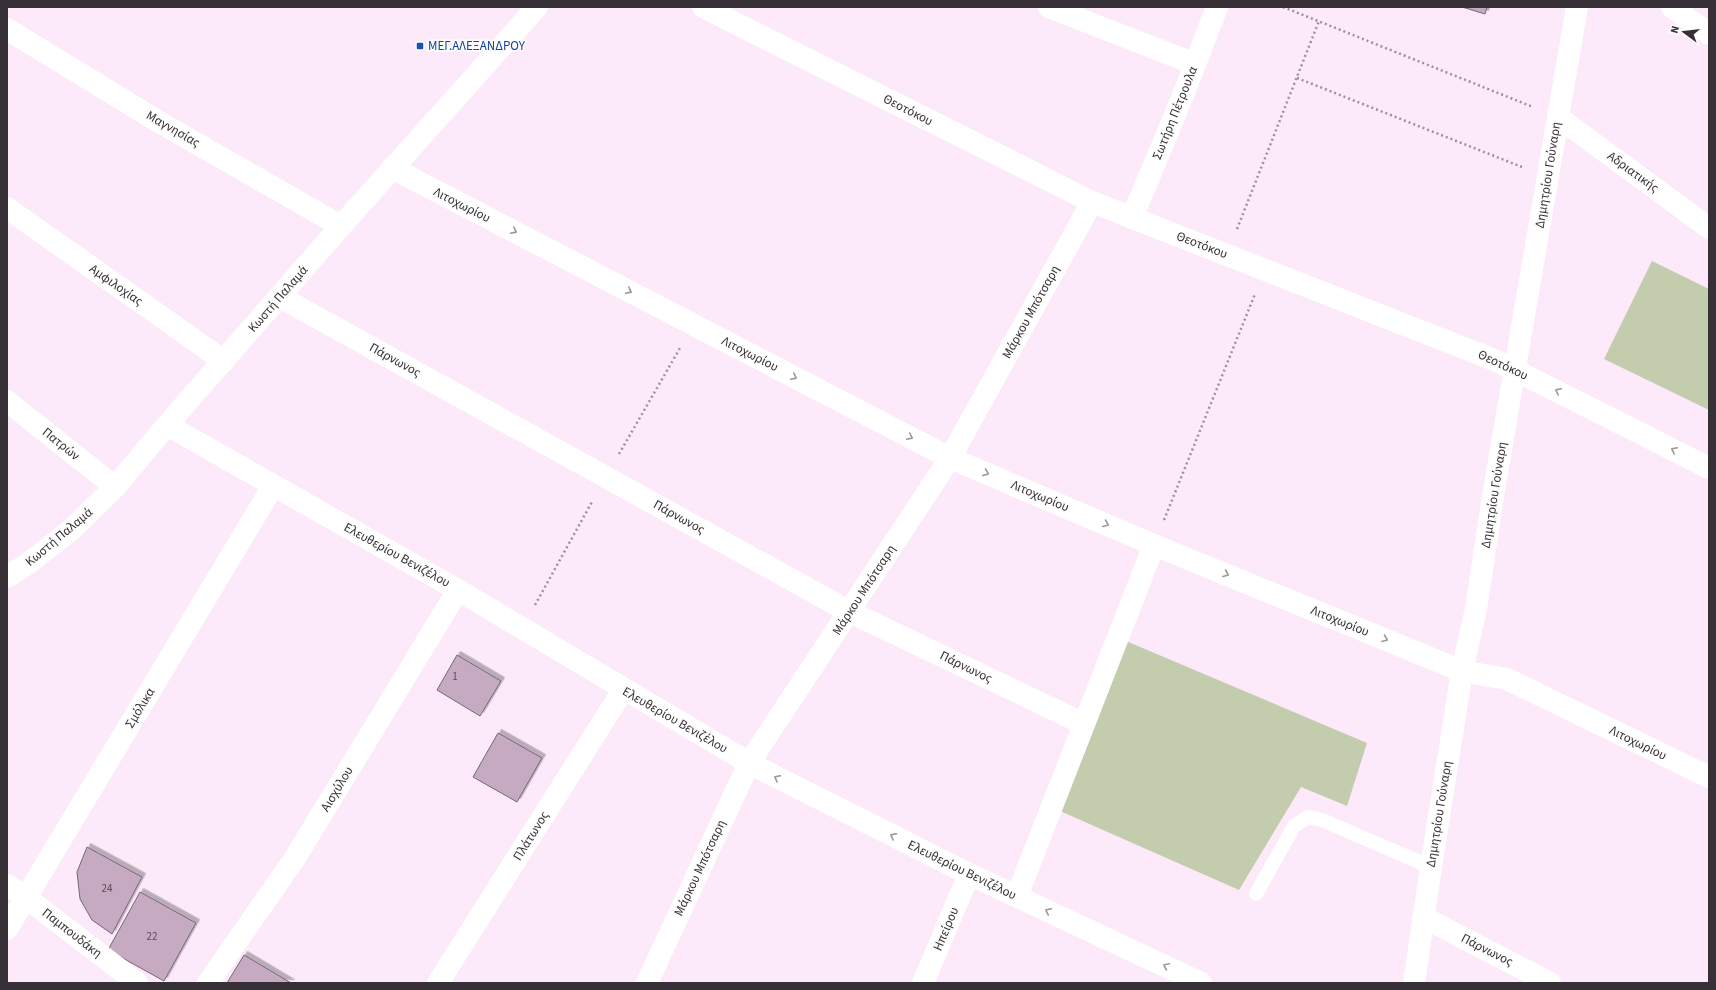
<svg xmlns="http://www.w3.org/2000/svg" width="1716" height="990" viewBox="0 0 1716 990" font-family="'Source Sans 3',sans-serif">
	<defs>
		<filter id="shadow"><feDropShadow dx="3.5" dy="-3.5" stdDeviation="0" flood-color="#0004"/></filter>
	</defs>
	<rect width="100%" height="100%" fill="#fce9f9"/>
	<g fill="#c4ccae">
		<path d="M1652,261L1709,289V410L1604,359Z"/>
		<path d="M1126,641L1367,743L1347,806L1301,787L1239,890L1060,811Z"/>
	</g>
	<g fill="#c5aac2" stroke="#776675" filter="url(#shadow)">
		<path d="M1462,7H1487L1485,14Z"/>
		<path d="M457,655L501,681L480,716L437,690Z"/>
		<path d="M498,733L542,758L517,802L473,777Z"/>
		<path d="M87,847L142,877L112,934L92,920L80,899L77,872Z"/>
		<path d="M140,892L196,923L164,981L108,950Z"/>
		<path d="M244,955L291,983H227Z"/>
	</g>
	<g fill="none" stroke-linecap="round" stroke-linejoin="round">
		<g stroke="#9d909b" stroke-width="2.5" stroke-dasharray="2 3" stroke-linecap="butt">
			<path d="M1283,7L1533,107"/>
			<path d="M1297,78L1522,167"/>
			<path d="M1237,229L1319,21"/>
			<path d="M619,454L680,348"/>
			<path d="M1164,520L1255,294"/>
			<path d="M535,605L593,500"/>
		</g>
		<path stroke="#fff" stroke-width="14" d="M1256,894L1294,826L1308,817L1322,820L1431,867"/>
		<g stroke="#fff" stroke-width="22">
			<path d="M703,7L1092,202L1497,361L1709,468"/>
			<path d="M1049,7L1195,64"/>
			<path d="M1672,7L1709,34"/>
			<path d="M7,29L159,122L341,226"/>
			<path d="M1558,117L1709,228"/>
			<path d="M7,208L224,361"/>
			<path d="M1132,218L1186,88L1217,7"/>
			<path d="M280,297L850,612L1084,724"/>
			<path d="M7,401L115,487"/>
			<path d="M1462,671L1507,679L1709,777"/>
			<path d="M7,885L27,898L137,983"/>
			<path d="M1017,896L1154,545"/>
			<path d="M1423,917L1550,983"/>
			<path d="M7,929L273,486"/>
			<path d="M208,983L295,858L458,590"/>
			<path d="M438,983L623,690"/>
			<path d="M647,983L749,763L950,458L1092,202"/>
			<path d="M923,983L969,874"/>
		</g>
		<g stroke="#fff" stroke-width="22">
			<path d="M392,168L950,458L1154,545L1462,671"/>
			<path d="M167,425L458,590L749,763L969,874L1201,983"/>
			<path d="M7,577L26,565L70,531L115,487L167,425L341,226L537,7"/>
			<path d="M1414,983L1431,867L1462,671L1476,609L1493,496L1577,7"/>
		</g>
	</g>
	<defs><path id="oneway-chevron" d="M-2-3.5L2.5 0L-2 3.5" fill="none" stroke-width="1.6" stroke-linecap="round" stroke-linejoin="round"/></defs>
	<g stroke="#9b989a">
		<use href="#oneway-chevron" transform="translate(514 231) rotate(27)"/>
		<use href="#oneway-chevron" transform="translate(629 291) rotate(27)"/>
		<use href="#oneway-chevron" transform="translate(794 377) rotate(27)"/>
		<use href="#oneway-chevron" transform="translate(1558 391) rotate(-153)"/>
		<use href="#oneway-chevron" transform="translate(910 437) rotate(27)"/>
		<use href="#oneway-chevron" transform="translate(1674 450) rotate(-153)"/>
		<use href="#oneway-chevron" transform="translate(986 473) rotate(23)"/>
		<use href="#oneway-chevron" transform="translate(1106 524) rotate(23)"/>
		<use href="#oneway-chevron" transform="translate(1226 574) rotate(22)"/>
		<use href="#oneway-chevron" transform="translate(1385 639) rotate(22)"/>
		<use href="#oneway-chevron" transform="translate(777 778) rotate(-153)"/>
		<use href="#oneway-chevron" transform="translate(893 836) rotate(-153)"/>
		<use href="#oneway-chevron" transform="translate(1048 911) rotate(-155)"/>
		<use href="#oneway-chevron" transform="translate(1166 966) rotate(-155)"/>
	</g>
	<rect fill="#1a4fb4" stroke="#fdfdfd" stroke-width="1.5" x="416" y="42" width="8" height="8" rx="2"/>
	<g text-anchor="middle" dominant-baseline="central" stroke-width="3.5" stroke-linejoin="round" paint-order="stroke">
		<g font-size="11" fill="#5a4e59">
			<text x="455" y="676">1</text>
			<text x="107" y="888">24</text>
			<text x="152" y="936">22</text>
		</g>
		<g font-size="13" fill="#164399" stroke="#fdfdfd" text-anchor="start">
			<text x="428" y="46">ΜΕΓ.ΑΛΕΞΑΝΔΡΟΥ</text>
		</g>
		<g font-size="13" fill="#373036" stroke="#fdfdfd">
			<text transform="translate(908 110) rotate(27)">Θεοτόκου</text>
			<text transform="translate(1175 113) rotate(-68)">Σωτήρη Πέτρουλα</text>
			<text transform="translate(173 129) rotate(30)">Μαγνησίας</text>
			<text transform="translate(1633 172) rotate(36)">Αδριατικής</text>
			<text transform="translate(1548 175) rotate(-81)">Δημητρίου Γούναρη</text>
			<text transform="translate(462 205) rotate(27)">Λιτοχωρίου</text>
			<text transform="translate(1202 245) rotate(21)">Θεοτόκου</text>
			<text transform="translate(116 285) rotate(35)">Αμφιλοχίας</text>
			<text transform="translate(278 299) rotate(-49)">Κωστή Παλαμά</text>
			<text transform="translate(1031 312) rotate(-61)">Μάρκου Μπότσαρη</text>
			<text transform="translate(750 354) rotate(27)">Λιτοχωρίου</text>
			<text transform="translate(395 360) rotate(29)">Πάρνωνος</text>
			<text transform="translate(1503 365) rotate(25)">Θεοτόκου</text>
			<text transform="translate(61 444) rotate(39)">Πατρών</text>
			<text transform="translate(1494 495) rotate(-81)">Δημητρίου Γούναρη</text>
			<text transform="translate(1040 496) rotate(23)">Λιτοχωρίου</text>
			<text transform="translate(679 517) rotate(29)">Πάρνωνος</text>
			<text transform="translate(59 537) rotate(-40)">Κωστή Παλαμά</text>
			<text transform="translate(397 555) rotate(29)">Ελευθερίου Βενιζέλου</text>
			<text transform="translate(864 590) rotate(-57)">Μάρκου Μπότσαρη</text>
			<text transform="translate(1340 621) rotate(22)">Λιτοχωρίου</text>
			<text transform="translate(966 667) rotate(26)">Πάρνωνος</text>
			<text transform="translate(140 708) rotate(-59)">Σμόλικα</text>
			<text transform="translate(675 720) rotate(30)">Ελευθερίου Βενιζέλου</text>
			<text transform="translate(1638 743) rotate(26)">Λιτοχωρίου</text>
			<text transform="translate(337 789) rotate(-59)">Αισχύλου</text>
			<text transform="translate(1439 814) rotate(-81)">Δημητρίου Γούναρη</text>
			<text transform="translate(531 836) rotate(-58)">Πλάτωνος</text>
			<text transform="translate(700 868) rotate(-65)">Μάρκου Μπότσαρη</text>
			<text transform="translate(962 870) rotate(26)">Ελευθερίου Βενιζέλου</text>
			<text transform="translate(946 929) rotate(-67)">Ηπείρου</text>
			<text transform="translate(72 933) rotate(38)">Παμπουδάκη</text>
			<text transform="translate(1487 950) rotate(27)">Πάρνωνος</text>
		</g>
	</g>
	<rect width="1716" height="990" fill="none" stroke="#373036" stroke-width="16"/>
	<g transform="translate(1684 32) rotate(285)" stroke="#fdfdfd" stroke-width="3" paint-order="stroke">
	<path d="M0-3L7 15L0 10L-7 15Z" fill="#373036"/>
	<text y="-6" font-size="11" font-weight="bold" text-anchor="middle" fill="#373036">N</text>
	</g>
</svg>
